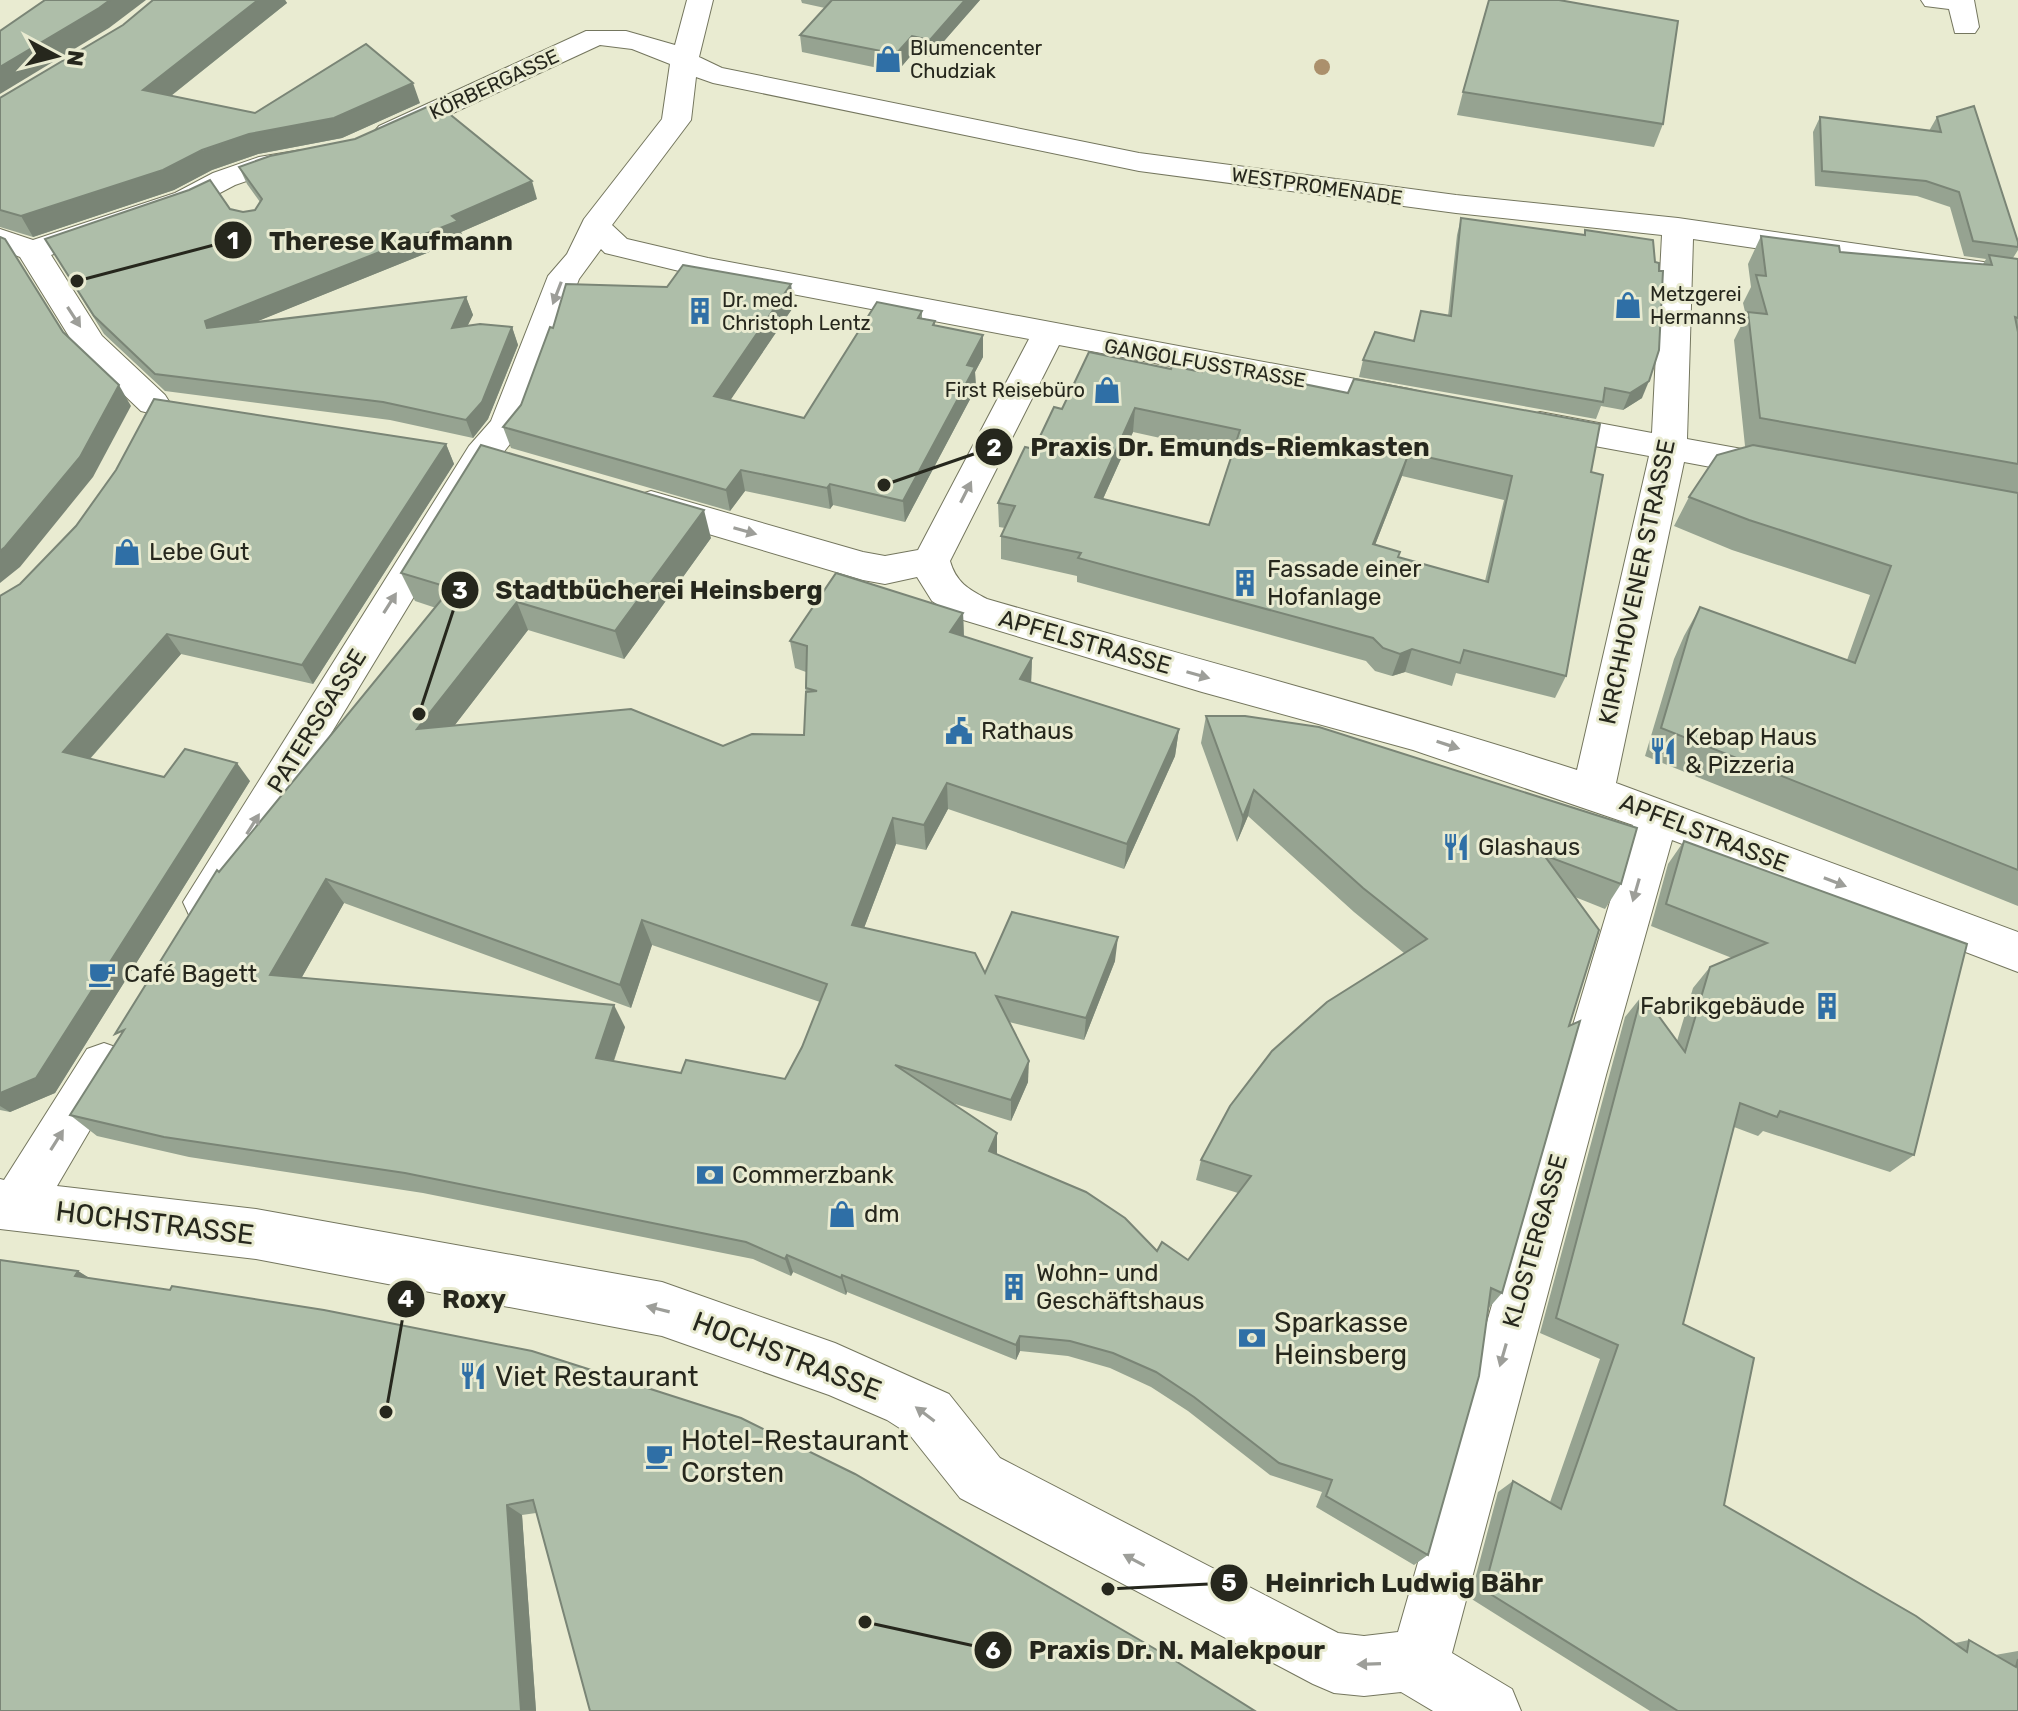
<svg xmlns="http://www.w3.org/2000/svg" width="2018" height="1711" viewBox="0 0 2018 1711" font-family="Rubik,sans-serif">
	<rect width="100%" height="100%" fill="#e9ebd1"/>
	<g fill="none" stroke-linecap="round" stroke-linejoin="round">
		<g stroke="#74765e" stroke-width="2">
			<g id="minor">
				<path d="M687,0H713L699,57L722,68L1139,153L1456,195L1678,218L2018,267V287L1693,239L1687,439L1775,455L1788,458L1793,467L1788,476L1775,479L1684,462L1616,783L2018,932V972L1672,840L1606,1075L1452,1653L1512,1689L1521,1711H1433L1401,1692L1364,1696L1334,1693L1313,1684L960,1498L909,1434L887,1420L829,1395L662,1336L256,1259L0,1229V1179L4,1180L87,1049L104,1043L121,1049L128,1065L57,1186L256,1209L662,1282L835,1343L949,1394L1000,1458L1338,1633L1364,1636L1398,1632L1558,1075L1633,825L1413,750L1202,692L960,619L932,601L917,577L885,584L863,580L638,513L633,504L638,495L651,491L863,552L885,556L918,550L1029,339L708,278L605,253L601,249L579,279L525,425L495,463L221,915L205,921L189,915L183,902L469,446L491,421L548,276L567,254L584,219L662,119L670,64L632,49L600,45L399,138L389,141L379,138L374,132L379,126L586,31H626L675,45ZM696,77L713,83L1139,171L1456,213L1662,235L1652,433L1540,412L1528,416L1522,424L1528,432L1540,436L1649,456L1577,770C1382,707 1184,656 987,599C968,589 956,582 950,561L1059,345L1409,411L1421,408L1426,400L1421,392L1409,389L708,258L627,239L612,225L691,120Z"/>
				<path d="M1921,0H1974L1979,27L1975,33H1955L1949,9L1925,6Z"/>
				<path d="M301,150L312,153L316,159L312,165L275,171L235,185L197,205L51,255L102,336L165,395L170,403L165,411L153,414L141,411L78,351L20,257L0,249V229L33,240L175,193L213,173L259,157Z"/>
			</g>
		</g>
		<use href="#minor" fill="#fff" fill-rule="evenodd"/>
	</g>
	<circle fill="#ab906c" cx="1322" cy="67" r="8"/>
	<g fill="#96a391" fill-rule="evenodd">
		<path d="M153,0H285L287,3L171,96L255,113L420,103L342,138L258,154L212,170L174,190L33,237L0,227V98L123,25Z"/>
		<path d="M801,0H980L930,57L913,53L897,72L802,52L800,35L825,8L802,3Z"/>
		<path d="M1463,92L1663,124L1654,147L1457,115Z"/>
		<path d="M1820,117L1929,131L1937,117L2018,242V250L2013,258L2018,259V906L1645,756L1674,659L1684,636L1700,607L1847,660L1870,595L1732,550L1674,526L1689,497L1747,447L1745,446L1734,340L1746,316L1743,303L1751,287L1748,264L1761,236L1840,252L1983,264L1986,259L1964,256L1950,207L1917,196L1815,186L1813,132Z"/>
		<path d="M239,167L537,199L461,232L464,238L255,322L466,297L473,315L467,326L512,327L518,345L488,419L473,438L390,420L165,391L104,334L45,239L230,209L243,212L255,210L260,202L247,184Z"/>
		<path d="M1461,218L1584,235L1585,230L1642,398L1623,410L1601,406L1596,419L1359,377L1363,360L1414,340L1448,316L1457,235Z"/>
		<path d="M794,306L730,400L804,418L922,311V318L935,321V325L983,335V357L975,372L976,388L905,522L833,505L830,509L745,491L730,511L511,448L503,427Z"/>
		<path d="M1089,352L1591,472L1566,676L1555,698L1456,673L1452,686L1405,672L1392,676L1375,671L1366,661L1077,582V576L1001,559V536L1005,528L999,527L998,503L1034,449L1062,409ZM1133,432L1233,454L1209,525L1103,499ZM1402,476L1504,500L1485,581L1399,558L1375,545Z"/>
		<path d="M446,444L454,464L313,684L181,654L90,759L164,777L250,781L55,1093L10,1112L0,1110V596Z"/>
		<path d="M711,538L624,659L528,630L454,726L723,746L804,735L806,672L795,668L790,641L963,613L964,637L1032,658L1031,682L1179,729L1175,756L1124,869L948,809L926,850L896,844L864,928L985,973L1115,961L1084,1040L1009,1022L1028,1082L1011,1121L952,1103L997,1133V1154L1157,1251L1188,1260L1238,1193L1196,1180L1201,1160L1404,953L1354,912L1248,816L1237,842L1201,743L1206,716L1621,884L1605,909L1575,897L1569,1026L1502,1293L1488,1309L1428,1555L1414,1565L1316,1507L1322,1492L1270,1475L1188,1411L1151,1387L1110,1368L1068,1356L1020,1351L1016,1360L847,1292L846,1295L793,1272L791,1276L753,1259L423,1193L189,1157L97,1136L70,1115L119,1038L219,872L436,608L415,601L401,573ZM344,903L631,1008L652,945L820,1002L802,1047L785,1079L681,1073L614,1061L625,1027L302,977Z"/>
		<path d="M1684,841L1967,944L1914,1155L1890,1172L1763,1131L1758,1136L1734,1127L1683,1324L1724,1505L1955,1643L1969,1640L1995,1655L2018,1651V1711H1650L1470,1598L1498,1492L1513,1481L1550,1502L1600,1359L1540,1333L1625,1017L1641,997L1677,1041L1693,988L1710,967L1732,958L1651,926L1668,864Z"/>
		<path d="M78,1271L89,1278L532,1351L536,1513L522,1515L536,1711H0Z"/>
	</g>
	<g fill="#7a8576">
		<path d="M110,0H146L109,28L0,94V67Z"/>
		<path d="M258,0H285L287,3L153,110L143,90Z"/>
		<path d="M965,0H980L930,57V40Z"/>
		<path d="M912,36L913,53L897,72L896,54Z"/>
		<path d="M413,83L420,103L342,138L258,154L212,170L174,190L33,237L21,216L249,134Z"/>
		<path d="M532,181L537,199L461,232L464,238L214,339L207,328L205,321Z"/>
		<path d="M791,284L794,306L719,417L714,396Z"/>
		<path d="M466,297L473,315L458,345L452,328Z"/>
		<path d="M512,327L518,345L488,419L473,438L466,420Z"/>
		<path d="M983,335V357L975,372L976,388L905,522L903,501L967,365Z"/>
		<path d="M1649,381L1642,398L1623,410L1630,393Z"/>
		<path d="M119,385L131,406L93,477L20,567L0,583V551Z"/>
		<path d="M1135,408L1133,432L1093,521L1095,497Z"/>
		<path d="M446,444L454,464L313,684L302,665Z"/>
		<path d="M1409,453L1402,476L1366,568L1373,544Z"/>
		<path d="M741,470L745,491L730,511L726,490Z"/>
		<path d="M830,484L833,505L830,509L827,488Z"/>
		<path d="M704,510L711,538L624,659L615,631Z"/>
		<path d="M517,602L528,630L431,756L417,729Z"/>
		<path d="M963,613L964,641L950,632Z"/>
		<path d="M167,634L181,654L79,771L63,752Z"/>
		<path d="M1412,649L1405,672L1392,676L1400,654Z"/>
		<path d="M1032,658L1031,685L1020,679Z"/>
		<path d="M1179,729L1175,756L1124,869L1127,844Z"/>
		<path d="M237,763L250,781L55,1093L10,1112L0,1106V1093Z"/>
		<path d="M947,783L948,809L926,850L924,825Z"/>
		<path d="M1254,790L1248,816L1237,842L1243,817Z"/>
		<path d="M893,818L896,844L856,949L852,925Z"/>
		<path d="M326,879L344,903L290,998L270,975Z"/>
		<path d="M642,920L652,945L631,1008L620,985Z"/>
		<path d="M1118,937L1115,961L1084,1040L1086,1018Z"/>
		<path d="M614,1005L625,1027L607,1080L596,1058Z"/>
		<path d="M1029,1061L1028,1082L1011,1121V1100Z"/>
		<path d="M997,1133V1153L989,1171V1151Z"/>
		<path d="M787,1255L793,1272L791,1276L785,1259Z"/>
		<path d="M78,1271L104,1287L75,1276Z"/>
		<path d="M842,1275L847,1292L846,1295L841,1278Z"/>
		<path d="M1020,1336V1351L1016,1360V1345Z"/>
		<path d="M507,1505L522,1515L536,1711H521Z"/>
	</g>
	<g fill="#aebea9" stroke="#7a8576" stroke-width="2" fill-rule="evenodd">
		<path d="M45,0H110L99,8L0,67V31Z"/>
		<path d="M153,0H258L143,90L255,113L366,44L413,83L334,118L249,134L202,150L163,170L21,216L0,210V98L123,25Z"/>
		<path d="M832,0H965L930,40L912,36L896,54L800,35Z"/>
		<path d="M1489,0H1559L1678,21L1663,124L1463,92Z"/>
		<path d="M436,103L532,181L452,216L458,221L205,321L207,328L466,297L452,328L480,324L512,327L482,402L466,420L383,402L155,374L94,316L45,239L189,190L210,180L230,209L243,212L255,210L262,199L239,167L270,156L355,139Z"/>
		<path d="M1974,106L2018,242V247L1973,241L1959,192L1926,181L1822,171L1820,117L1941,132L1937,117Z"/>
		<path d="M1461,218L1585,235V230L1653,240L1655,262L1659,263V271H1663L1659,350L1649,381L1630,393L1605,388L1603,402L1363,360L1375,332L1414,341L1421,311L1451,316Z"/>
		<path d="M1761,236L1839,246L1840,252L1953,262L1992,265L1989,255L2018,259V318L2015,317L2018,332V464L1760,418L1748,312L1767,314L1756,275L1766,276Z"/>
		<path d="M0,237L5,239L63,332L119,385L80,457L5,547L0,551Z"/>
		<path d="M683,265L791,284L714,396L804,418L877,302L922,311L918,318L935,321L933,325L983,335L967,365L975,367L903,501L830,484L827,488L741,470L726,490L503,427L521,405L550,327L553,328L566,284L667,287Z"/>
		<path d="M1089,352L1171,369L1172,366L1202,372L1204,367L1233,373L1235,370L1348,393L1354,379L1600,424L1591,472L1603,475L1566,676L1464,650L1460,663L1412,649L1400,654L1383,648L1373,638L1078,558L1081,553L1001,536L1015,506L998,503L1025,447L1034,449L1054,407L1062,409ZM1135,408L1240,430L1209,525L1095,497ZM1409,453L1512,476L1488,582L1398,557L1400,552L1373,544Z"/>
		<path d="M154,399L446,444L302,665L167,634L63,752L164,777L185,749L237,763L36,1078L0,1093V596L20,584L76,526L116,470Z"/>
		<path d="M481,445L704,510L615,631L517,602L417,729L631,709L723,746L752,734L804,735L806,692L817,691L806,688L807,646L790,641L836,573L963,613L950,632L1032,658L1020,679L1179,729L1127,844L947,783L924,825L893,818L852,925L975,953L985,973L1012,912L1118,937L1086,1018L996,996L1029,1061L1011,1100L895,1065L997,1133L989,1151L1086,1192L1125,1218L1157,1251L1162,1242L1188,1260L1251,1176L1201,1160L1230,1106L1272,1051L1327,1002L1427,939L1363,888L1254,790L1243,817L1206,716H1245L1319,727L1637,828L1621,884L1544,855L1599,930L1569,1026L1580,1021L1502,1293L1491,1288L1479,1376L1428,1555L1326,1496L1332,1480L1279,1463L1194,1397L1156,1372L1113,1353L1070,1341L1020,1336L1016,1345L842,1275L841,1278L787,1255L785,1259L746,1242L405,1173L164,1137L70,1115L124,1030L115,1034L217,870L219,872L451,588L401,573ZM326,879L620,985L642,920L827,984L802,1047L785,1079L686,1060L681,1073L596,1058L614,1005L270,975Z"/>
		<path d="M1753,445L2018,493V870L1661,728L1690,630L1700,607L1855,663L1891,566L1749,520L1689,497L1717,455Z"/>
		<path d="M1684,841L1967,944L1914,1155L1780,1111L1777,1117L1740,1103L1683,1324L1754,1358L1724,1505L1916,1616L1967,1652L1969,1640L2016,1667L2018,1659V1711H1678L1484,1590L1513,1481L1561,1509L1618,1345L1556,1318L1641,997L1644,996L1685,1052L1710,967L1767,943L1666,904Z"/>
		<path d="M0,1260L78,1271L75,1276L170,1290L172,1286L324,1310L532,1351L741,1418L855,1474L1174,1660L1255,1711H590L533,1500L507,1505L521,1711H0Z"/>
	</g>
	<defs><path id="oneway-solid" d="M-6-.8H1V-3.2L6.5 0L1 3.2V.8H-6Z" transform="scale(2)"/></defs>
	<g fill="#9d9e99">
		<use href="#oneway-solid" transform="translate(557 293) rotate(111)"/>
		<use href="#oneway-solid" transform="translate(74 317) rotate(57)"/>
		<use href="#oneway-solid" transform="translate(966 492) rotate(-63)"/>
		<use href="#oneway-solid" transform="translate(745 531) rotate(16)"/>
		<use href="#oneway-solid" transform="translate(390 603) rotate(-58)"/>
		<use href="#oneway-solid" transform="translate(1198 675) rotate(16)"/>
		<use href="#oneway-solid" transform="translate(1448 745) rotate(18)"/>
		<use href="#oneway-solid" transform="translate(253 824) rotate(-58)"/>
		<use href="#oneway-solid" transform="translate(1835 882) rotate(21)"/>
		<use href="#oneway-solid" transform="translate(1636 890) rotate(106)"/>
		<use href="#oneway-solid" transform="translate(57 1140) rotate(-58)"/>
		<use href="#oneway-solid" transform="translate(658 1309) rotate(-166)"/>
		<use href="#oneway-solid" transform="translate(1503 1355) rotate(106)"/>
		<use href="#oneway-solid" transform="translate(925 1414) rotate(-143)"/>
		<use href="#oneway-solid" transform="translate(1134 1560) rotate(-152)"/>
		<use href="#oneway-solid" transform="translate(1369 1664) rotate(178)"/>
	</g>
	<defs>
		<g id="shop-bare" transform="scale(2.16)"><path d="M-5-2.5h2.3a2.7 3.5 0 0 1 5.4 0H5L5.5 6h-11ZM-1.5-2.5h3a1.5 2.3 0 0 0-3 0Z" fill="#2f6fa6" stroke="#e9ebd1" stroke-width="2.5" paint-order="stroke"/></g>
		<g id="building-bare" transform="scale(2.16)"><path d="M-4-6H4V6H1V3H-1V6H-4ZM-2.5-4.3h1.7v1.8h-1.7ZM.8-4.3h1.7v1.8H.8ZM-2.5-1h1.7V.8h-1.7ZM.8-1h1.7V.8H.8Z" fill="#2f6fa6" stroke="#e9ebd1" stroke-width="2.5" paint-order="stroke"/></g>
		<g id="civic-bare" transform="scale(2.16)"><path d="M-.6-6.5H3V-4.5H.6V-3L4-1V1h2V6H-6V1h2V-1L-.6-3ZM-1.2 2.5V6h2.4V2.5Z" fill="#2f6fa6" stroke="#e9ebd1" stroke-width="2.5" paint-order="stroke"/></g>
		<g id="restaurant-bare" transform="scale(2.16)"><path d="M-5-6h1v4h1v-4h1v4h1v-4h1v5L-1.5 .5V6h-2V.5L-5-1ZM5-6V6H3V1.5H1.5Q1.5-4 5-6Z" fill="#2f6fa6" stroke="#e9ebd1" stroke-width="2.5" paint-order="stroke"/></g>
		<g id="cafe-bare" transform="scale(2.16)"><path d="M-5.5-4.5H6V0H3Q3 3.5 0 3.5H-2.5Q-5.5 3.5-5.5 0ZM3-3.2v2h1.7v-2ZM-6 4.5H4V6H-6Z" fill="#2f6fa6" stroke="#e9ebd1" stroke-width="2.5" paint-order="stroke"/></g>
		<g id="bank-bare" transform="scale(2.16)"><path d="M-6-4H6V4H-6ZM0-2.3a2.3 2.3 0 1 0 0 4.6a2.3 2.3 0 1 0 0-4.6Z" fill="#2f6fa6" stroke="#e9ebd1" stroke-width="2.5" paint-order="stroke"/></g>
	</defs>
	<g fill-rule="evenodd">
		<use href="#shop-bare" x="888" y="59"/>
		<use href="#shop-bare" x="1628" y="305"/>
		<use href="#building-bare" x="700" y="311"/>
		<use href="#shop-bare" x="1107" y="390"/>
		<use href="#shop-bare" x="127" y="552"/>
		<use href="#building-bare" x="1245" y="583"/>
		<use href="#civic-bare" x="959" y="731"/>
		<use href="#restaurant-bare" x="1663" y="751"/>
		<use href="#restaurant-bare" x="1456" y="847"/>
		<use href="#cafe-bare" x="102" y="974"/>
		<use href="#building-bare" x="1827" y="1006"/>
		<use href="#bank-bare" x="710" y="1175"/>
		<use href="#shop-bare" x="842" y="1214"/>
		<use href="#building-bare" x="1014" y="1287"/>
		<use href="#bank-bare" x="1252" y="1338"/>
		<use href="#restaurant-bare" x="473" y="1376"/>
		<use href="#cafe-bare" x="659" y="1456"/>
	</g>
	<g text-anchor="middle" dominant-baseline="central" stroke-width="6" stroke-linejoin="round" paint-order="stroke">
		<g font-size="20" fill="#26271d" stroke="#e9ebd1" text-anchor="start">
			<text x="910" y="48">Blumencenter<tspan x="910" dy="23">Chudziak</tspan></text>
			<text x="1650" y="294">Metzgerei<tspan x="1650" dy="23">Hermanns</tspan></text>
			<text x="722" y="300">Dr. med.<tspan x="722" dy="23">Christoph Lentz</tspan></text>
			<text x="1085" y="390" text-anchor="end">First Reisebüro</text>
		</g>
		<g font-size="20" fill="#26271d" stroke="#e9ebd1">
			<text transform="translate(494 84) rotate(-25)">KÖRBERGASSE</text>
			<text transform="translate(1317 186) rotate(8)">WESTPROMENADE</text>
			<text transform="translate(1205 363) rotate(10)">GANGOLFUSSTRASSE</text>
		</g>
		<g font-size="24" fill="#26271d" stroke="#e9ebd1" text-anchor="start">
			<text x="149" y="552">Lebe Gut</text>
			<text x="1267" y="569">Fassade einer<tspan x="1267" dy="28">Hofanlage</tspan></text>
			<text x="981" y="731">Rathaus</text>
			<text x="1685" y="737">Kebap Haus<tspan x="1685" dy="28">&amp; Pizzeria</tspan></text>
			<text x="1478" y="847">Glashaus</text>
			<text x="124" y="974">Café Bagett</text>
			<text x="1805" y="1006" text-anchor="end">Fabrikgebäude</text>
			<text x="732" y="1175">Commerzbank</text>
			<text x="864" y="1214">dm</text>
			<text x="1036" y="1273">Wohn- und<tspan x="1036" dy="28">Geschäftshaus</tspan></text>
		</g>
		<g font-size="24" fill="#26271d" stroke="#e9ebd1">
			<text transform="translate(1637 582) rotate(-78)">KIRCHHOVENER STRASSE</text>
			<text transform="translate(1085 642) rotate(16)">APFELSTRASSE</text>
			<text transform="translate(317 721) rotate(-58)">PATERSGASSE</text>
			<text transform="translate(1704 833) rotate(21)">APFELSTRASSE</text>
			<text transform="translate(1535 1241) rotate(-74)">KLOSTERGASSE</text>
		</g>
		<g font-size="28" fill="#26271d" stroke="#e9ebd1">
			<text transform="translate(155 1223) rotate(7)">HOCHSTRASSE</text>
			<text transform="translate(787 1356) rotate(21)">HOCHSTRASSE</text>
		</g>
		<g font-size="28" fill="#26271d" stroke="#e9ebd1" text-anchor="start">
			<text x="1274" y="1322">Sparkasse<tspan x="1274" dy="32">Heinsberg</tspan></text>
			<text x="495" y="1376">Viet Restaurant</text>
			<text x="681" y="1440">Hotel-Restaurant<tspan x="681" dy="32">Corsten</tspan></text>
		</g>
	</g>
	<path fill="none" stroke="#26271d" stroke-width="3" d="M77 281L233 240M884 485L994 447M419 714L460 590M386 1412L406 1299M1108 1589L1229 1583M865 1622L993 1650"/>
	<g fill="#26271d" stroke="#e9ebd1" stroke-width="3">
		<circle cx="77" cy="281" r="8"/>
		<circle cx="884" cy="485" r="8"/>
		<circle cx="419" cy="714" r="8"/>
		<circle cx="386" cy="1412" r="8"/>
		<circle cx="1108" cy="1589" r="8"/>
		<circle cx="865" cy="1622" r="8"/>
		<circle cx="233" cy="240" r="20"/>
		<circle cx="994" cy="447" r="20"/>
		<circle cx="460" cy="590" r="20"/>
		<circle cx="406" cy="1299" r="20"/>
		<circle cx="1229" cy="1583" r="20"/>
		<circle cx="993" cy="1650" r="20"/>
	</g>
	<g font-size="24" text-anchor="middle" font-weight="bold" fill="#fff">
		<text x="233" y="249">1</text>
		<text x="994" y="456">2</text>
		<text x="460" y="599">3</text>
		<text x="406" y="1307">4</text>
		<text x="1229" y="1591">5</text>
		<text x="993" y="1659">6</text>
	</g>
	<g font-size="26" text-anchor="middle" font-weight="bold" fill="#26271d" stroke="#e9ebd1" stroke-width="6" stroke-linejoin="round" paint-order="stroke">
		<text x="391" y="250">Therese Kaufmann</text>
		<text x="1230" y="456">Praxis Dr. Emunds-Riemkasten</text>
		<text x="659" y="599">Stadtbücherei Heinsberg</text>
		<text x="474" y="1308">Roxy</text>
		<text x="1404" y="1592">Heinrich Ludwig Bähr</text>
		<text x="1177" y="1659">Praxis Dr. N. Malekpour</text>
	</g>
	<g transform="translate(56 56) rotate(97)" stroke="#e9ebd1" stroke-width="6" paint-order="stroke">
	<path d="M0-6L14 30L0 20L-14 30Z" fill="#26271d"/>
	<text y="-12" font-size="22" font-weight="bold" text-anchor="middle" fill="#26271d">N</text>
	</g>
</svg>
